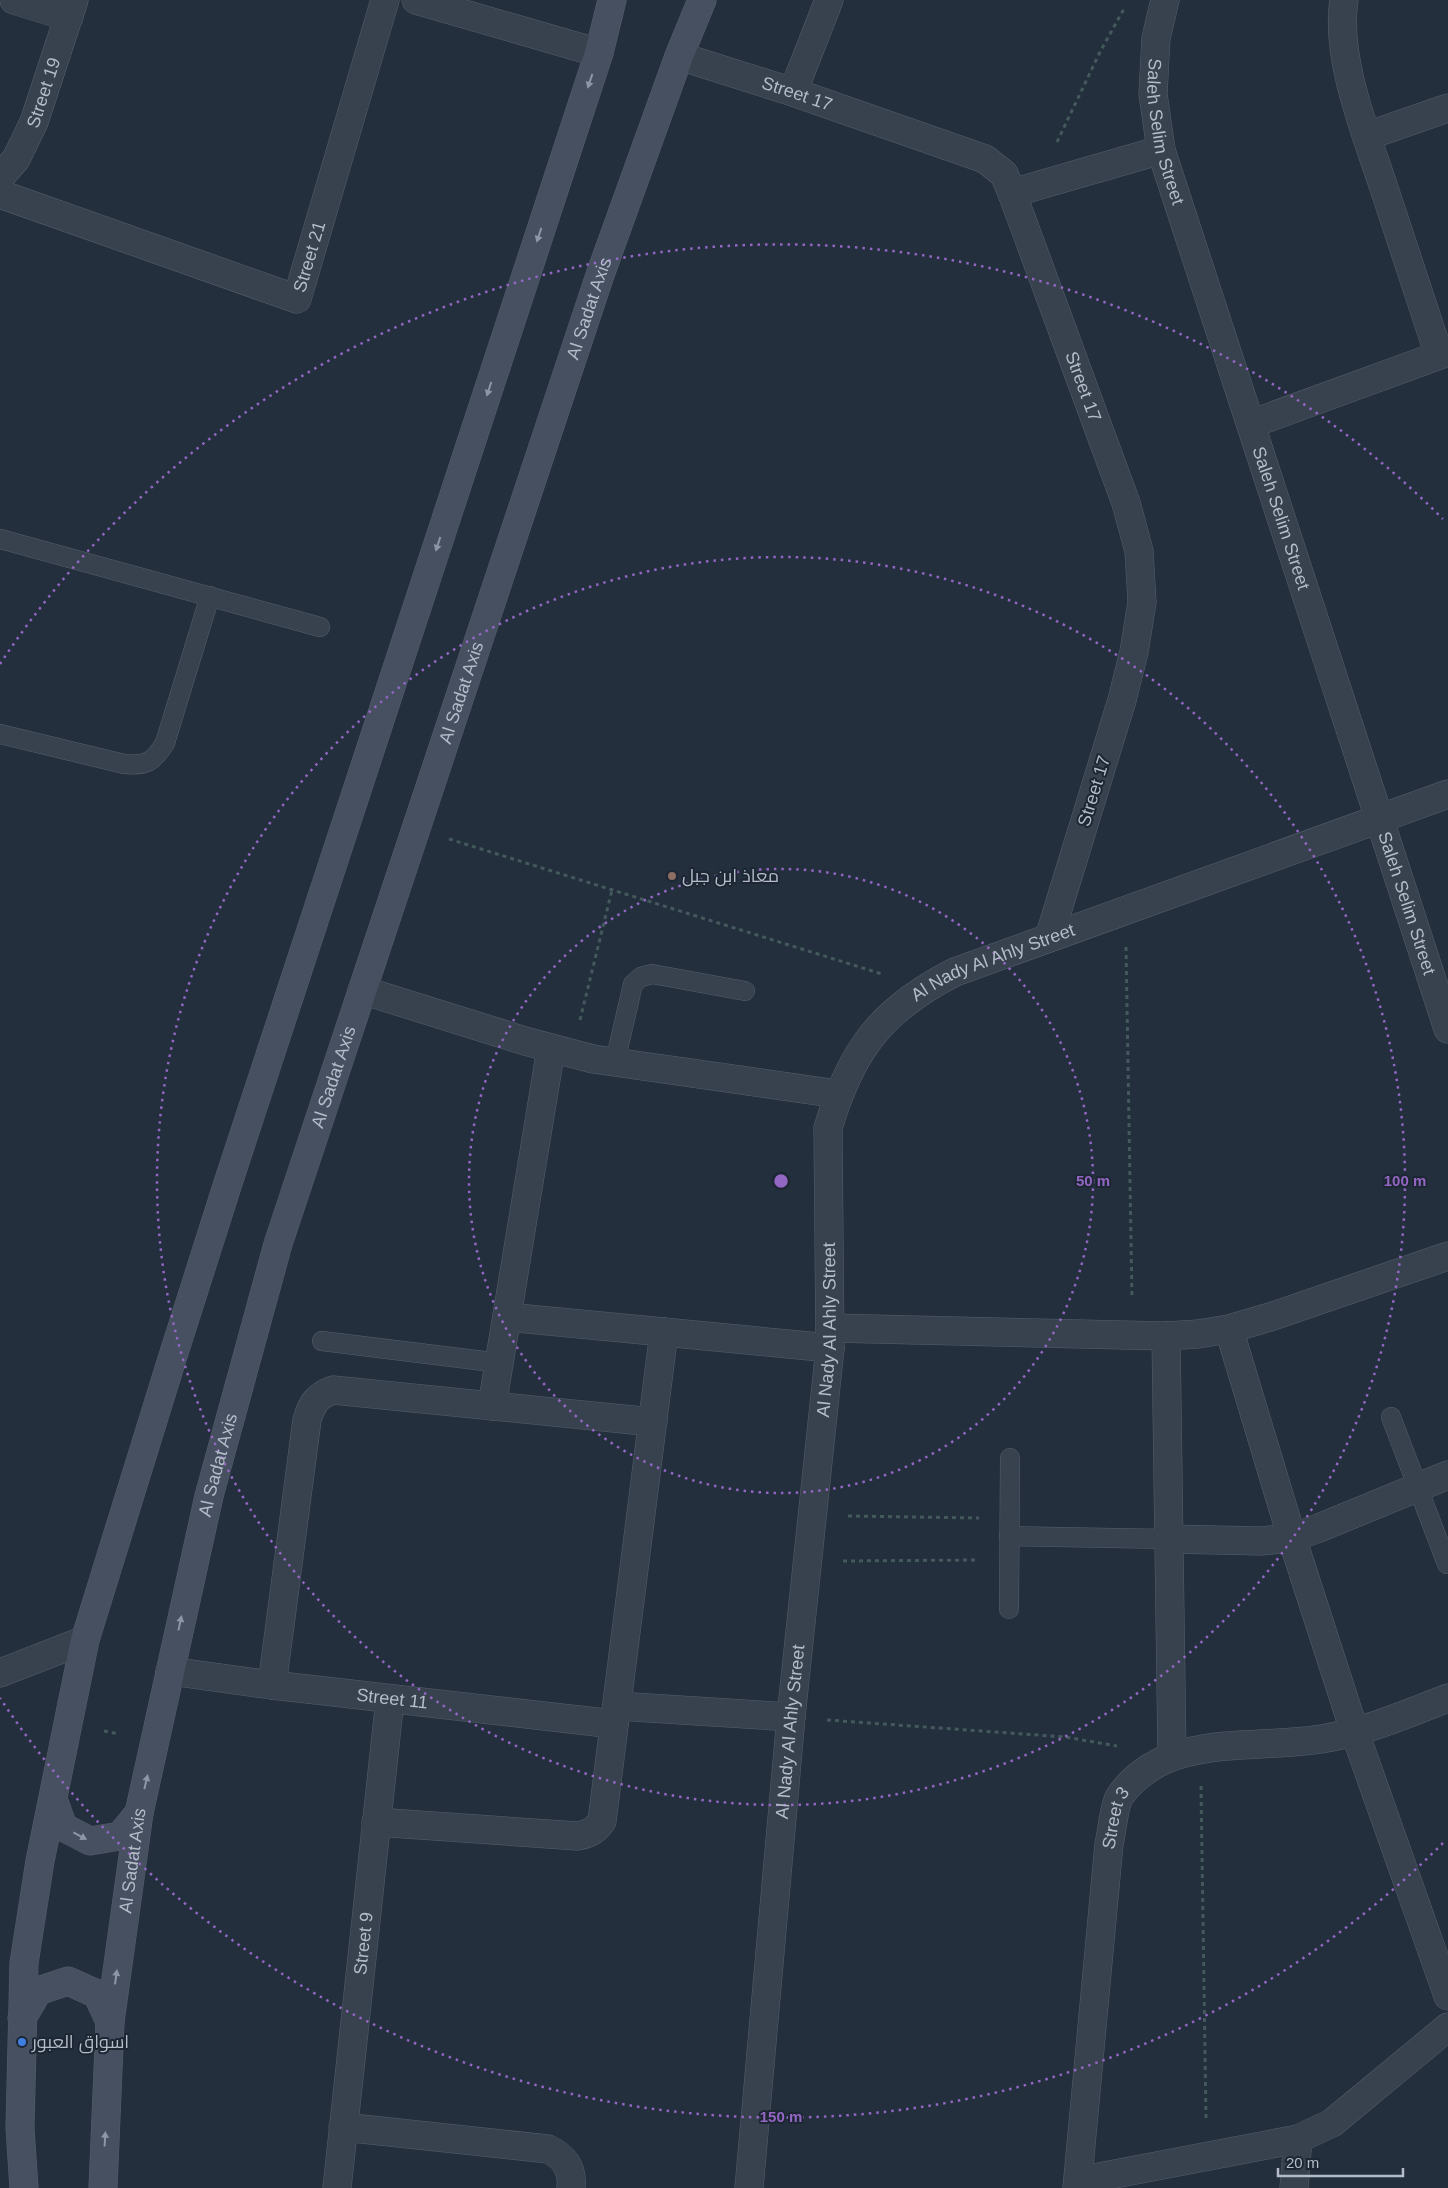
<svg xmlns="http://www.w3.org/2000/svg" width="1448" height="2188" viewBox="0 0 1448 2188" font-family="Helvetica,Cairo,sans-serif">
	<rect width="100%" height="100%" fill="#242f3e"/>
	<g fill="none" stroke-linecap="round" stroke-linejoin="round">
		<g stroke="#565f6c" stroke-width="20">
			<g id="lane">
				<path d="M0,539L320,627"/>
				<path d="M0,734L124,764C147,766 153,762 165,743L210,596"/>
				<path d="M615,1062L633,984L641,977L652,974L745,991"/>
				<path d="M322,1341L500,1363"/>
				<path d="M1391,1417L1447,1564"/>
				<path d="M1009,1536L1169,1539"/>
				<path d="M1009,1609L1010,1458"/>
			</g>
		</g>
		<g stroke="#565f6c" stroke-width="29">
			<g id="street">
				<path d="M14,0L69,17"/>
				<path d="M416,0L599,53"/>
				<path id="s1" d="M1165,0L1156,38L1153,94L1161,150L1448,1029"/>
				<path d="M1344,0C1335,57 1365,131 1383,185C1402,242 1421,299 1439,355"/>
				<path id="s2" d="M679,56L793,92L985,159L1004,174L1012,193L1126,503L1139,551L1142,602L1134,652L1122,700L1049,938"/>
				<path d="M793,92L829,0"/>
				<path d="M1367,136L1448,108"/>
				<path id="s3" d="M0,177L16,159L34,122L74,0"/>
				<path d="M1012,193L1161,150"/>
				<path id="s4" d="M0,194L297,299L385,0"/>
				<path d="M1251,424L1448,352"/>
				<path d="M362,990L525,1041L593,1059L838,1094"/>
				<path d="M507,1317L830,1348"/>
				<path d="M831,1328L1166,1336L1198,1334L1229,1329L1270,1317L1448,1256"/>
				<path d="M1229,1329L1292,1538L1355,1733L1448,1996"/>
				<path d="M1166,1336L1172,1756"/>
				<path d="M492,1406L551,1049"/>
				<path d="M1169,1539L1261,1541L1292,1538L1319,1528L1448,1475"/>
				<path id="s5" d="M170,1671L272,1685L614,1724"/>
				<path d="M0,1673L85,1640"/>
				<path d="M272,1685L307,1420C312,1403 317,1396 333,1390L653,1422"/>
				<path d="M617,1706L791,1717"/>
				<path d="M376,1822L577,1836C589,1834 595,1831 602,1821L664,1332"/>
				<path d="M343,2127L548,2149C565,2157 573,2169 571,2188"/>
				<path d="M1078,2181L1298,2139L1332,2123L1448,2027"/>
				<path id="s6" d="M337,2188L390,1699"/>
				<path id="s7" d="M749,2188L791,1717L830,1348L828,1128C851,1050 882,1009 955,972L1448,794"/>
				<path id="s8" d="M1077,2188L1109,1844C1112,1832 1114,1805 1120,1796C1165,1732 1254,1750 1321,1739C1365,1732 1407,1714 1448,1698"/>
				<path d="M1294,2188L1298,2139"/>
			</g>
		</g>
		<g stroke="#565f6c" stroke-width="29">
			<g id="secondary">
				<path d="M53,1799L63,1827L90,1841L120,1836L139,1813"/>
				<path d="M22,2018L38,1991L68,1981L97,1994L110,2022"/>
				<path d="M24,2188L20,2128L24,1963L40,1861L85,1640L172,1359L228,1183L599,53L612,0"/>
				<path id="s9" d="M103,2188L110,2022L139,1813L209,1496L278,1244L600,275L679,56L702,0"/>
			</g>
		</g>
		<g stroke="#44595c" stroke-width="3" stroke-dasharray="4 4" stroke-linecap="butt">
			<path d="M1057,142L1100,52L1125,7"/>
			<path d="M449,839L882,974"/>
			<path d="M1126,947L1132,1299"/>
			<path d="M580,1020L612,890"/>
			<path d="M848,1516L979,1518"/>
			<path d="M843,1561L977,1560"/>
			<path d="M827,1720L1065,1737L1117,1746"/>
			<path d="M104,1731L119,1734"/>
			<path d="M1201,1786L1206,2119"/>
		</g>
		<use href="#lane" stroke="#38414e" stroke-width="19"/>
		<use href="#street" stroke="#38414e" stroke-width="28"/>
		<use href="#secondary" stroke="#465061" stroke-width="28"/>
	</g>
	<defs><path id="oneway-solid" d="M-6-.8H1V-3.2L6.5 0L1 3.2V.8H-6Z" transform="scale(1.25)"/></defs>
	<g fill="#8e96a5">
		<use href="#oneway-solid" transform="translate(590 81) rotate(109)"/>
		<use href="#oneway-solid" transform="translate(539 235) rotate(108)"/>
		<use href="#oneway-solid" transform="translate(489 389) rotate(108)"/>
		<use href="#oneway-solid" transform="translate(438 544) rotate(108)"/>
		<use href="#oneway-solid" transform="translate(180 1623) rotate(-78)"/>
		<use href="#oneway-solid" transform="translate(146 1782) rotate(-77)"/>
		<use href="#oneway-solid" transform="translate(80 1836) rotate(28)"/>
		<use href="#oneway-solid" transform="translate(116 1977) rotate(-82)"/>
		<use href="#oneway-solid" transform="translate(105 2139) rotate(-87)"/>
	</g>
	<g fill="none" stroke="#9266c3" stroke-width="2.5" stroke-dasharray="2.5 5">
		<circle cx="781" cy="1181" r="312"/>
		<circle cx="781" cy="1181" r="624"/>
		<path d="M1443 1843A936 936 0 0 1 0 1698M0 664A936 936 0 0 1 1443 519"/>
	</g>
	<circle fill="#8d6e63" stroke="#1d2633" stroke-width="2" cx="672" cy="876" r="5"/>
	<circle fill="#3f7fe0" stroke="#1d2633" stroke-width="2" cx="22" cy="2042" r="5"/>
	<g text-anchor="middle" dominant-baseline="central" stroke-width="4" stroke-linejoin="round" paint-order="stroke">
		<g font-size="18" fill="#b4bcc9" stroke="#1d2633">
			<text stroke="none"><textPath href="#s3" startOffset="96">Street 19</textPath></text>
			<text stroke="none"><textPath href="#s2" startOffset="124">Street 17</textPath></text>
			<text stroke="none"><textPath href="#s1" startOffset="134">Saleh Selim Street</textPath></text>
			<text stroke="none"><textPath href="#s4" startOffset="359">Street 21</textPath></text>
			<text stroke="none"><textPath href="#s9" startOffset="1949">Al Sadat Axis</textPath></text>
			<text stroke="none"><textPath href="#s2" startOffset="574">Street 17</textPath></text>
			<text stroke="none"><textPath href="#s1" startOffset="539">Saleh Selim Street</textPath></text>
			<text stroke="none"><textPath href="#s9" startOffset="1544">Al Sadat Axis</textPath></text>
			<text transform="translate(1094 791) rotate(-73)">Street 17</text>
			<text stroke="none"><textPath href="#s1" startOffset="944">Saleh Selim Street</textPath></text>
			<text stroke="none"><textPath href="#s7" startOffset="1311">Al Nady Al Ahly Street</textPath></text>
			<text stroke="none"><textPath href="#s9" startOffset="1139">Al Sadat Axis</textPath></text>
			<text stroke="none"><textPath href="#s7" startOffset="862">Al Nady Al Ahly Street</textPath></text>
			<text stroke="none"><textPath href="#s9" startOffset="734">Al Sadat Axis</textPath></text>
			<text stroke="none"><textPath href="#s5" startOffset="224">Street 11</textPath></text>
			<text stroke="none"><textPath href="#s7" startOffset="458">Al Nady Al Ahly Street</textPath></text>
			<text stroke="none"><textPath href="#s8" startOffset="372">Street 3</textPath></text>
			<text stroke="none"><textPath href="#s9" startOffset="329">Al Sadat Axis</textPath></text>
			<text stroke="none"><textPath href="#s6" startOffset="246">Street 9</textPath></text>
		</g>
		<g font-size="18" fill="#b4bcc9" stroke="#1d2633" text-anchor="start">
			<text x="682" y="876">معاذ ابن جبل</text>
			<text x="32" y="2042">اسواق العبور</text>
		</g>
	</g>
	<circle cx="781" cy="1181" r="8" fill="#9266c3" stroke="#1d2633" stroke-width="2.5"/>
	<g font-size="15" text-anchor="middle" font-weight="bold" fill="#9266c3" stroke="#1d2633" stroke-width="4" stroke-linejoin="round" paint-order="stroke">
		<text x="1093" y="1186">50 m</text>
		<text x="1405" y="1186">100 m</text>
		<text x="781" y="2122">150 m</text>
	</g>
	<path d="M1278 2168v8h125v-8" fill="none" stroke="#b4bcc9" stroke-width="2.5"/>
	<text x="1286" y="2168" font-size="15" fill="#b4bcc9" stroke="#1d2633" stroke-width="4" paint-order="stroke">20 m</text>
</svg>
